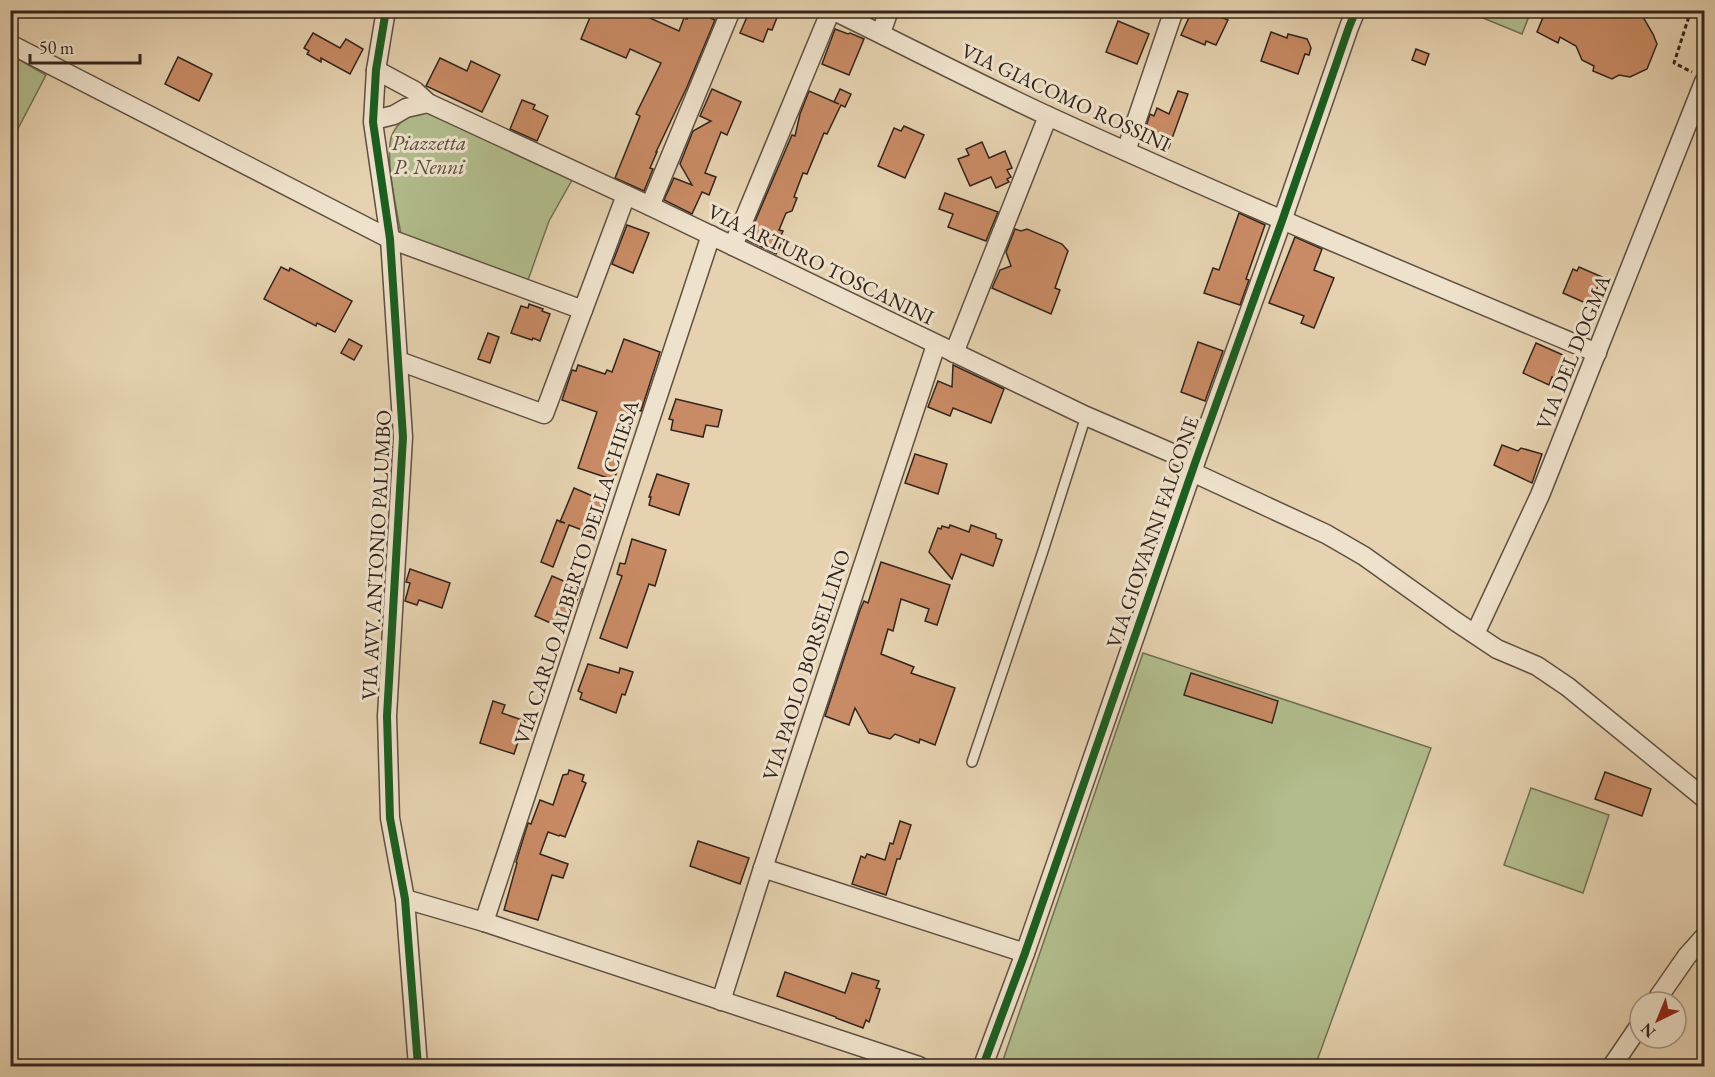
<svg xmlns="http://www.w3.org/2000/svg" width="1715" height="1077" viewBox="0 0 1715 1077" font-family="'EB Garamond',serif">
	<rect width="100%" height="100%" fill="#e6d2b0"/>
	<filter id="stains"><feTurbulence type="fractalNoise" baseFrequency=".00333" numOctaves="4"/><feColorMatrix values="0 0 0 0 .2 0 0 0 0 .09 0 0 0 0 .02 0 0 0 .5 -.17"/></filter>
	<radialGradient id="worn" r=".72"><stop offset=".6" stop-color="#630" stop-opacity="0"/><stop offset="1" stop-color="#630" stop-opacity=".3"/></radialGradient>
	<g fill="#b2bd8d" stroke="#727055" stroke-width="1.5">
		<path d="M1466,11L1531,10V11L1522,34Z"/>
		<path d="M11,55L46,75L11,142Z"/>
		<path d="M424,110L481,134L572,180L549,221L528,280L401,234C397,212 384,155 392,135C398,121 410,114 424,110Z"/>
		<path d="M1143,653L1431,748L1315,1066H1001Z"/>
		<path d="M1531,788L1609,815L1583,893L1504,865Z"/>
	</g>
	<g fill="#c98b65" stroke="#32241d" stroke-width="1.5">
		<path d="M593,10H632L679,31L684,18L687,19L691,10L715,20L687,87L656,152H657L650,168L653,169L644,191L615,178L640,116L636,114L661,63L630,49L626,58L581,39Z"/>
		<path d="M750,10H780L772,30L768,29L763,42L740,33Z"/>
		<path d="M1195,10H1205L1228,20L1216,45L1206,41L1205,45L1181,35L1191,13L1194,14Z"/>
		<path d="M1546,10H1608L1618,14L1619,10H1639L1653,34L1657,44L1647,69L1630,77L1619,75L1612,79L1593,71L1594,66L1582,60L1576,46L1560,37L1558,43L1537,32Z"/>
		<path d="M1118,21L1149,34L1137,64L1106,52Z"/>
		<path d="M835,29L848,34L850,33L864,39L849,75L822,64Z"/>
		<path d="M1271,32L1287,38L1288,34L1307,39L1309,43L1311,48L1309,55L1305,54L1298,74L1261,61Z"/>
		<path d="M313,33L340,48L346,39L363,49L350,74L321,58V62L307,54L309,51L304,48Z"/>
		<path d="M1416,49L1429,54L1425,65L1412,60Z"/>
		<path d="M178,57L212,74L199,101L165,84Z"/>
		<path d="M440,58L467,71L471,61L500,75L482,112L426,86Z"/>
		<path d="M712,89L741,102L727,135L721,132L705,173L716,177L709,195L702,192L692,214L664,200L674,178L692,185L680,164L693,131L711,121L700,116Z"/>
		<path d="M840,89L851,94L845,107L841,105L827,134L824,133L807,174L803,173L794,197L797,198L792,211L786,213L779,230L783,231L780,238L783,240L776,254L747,240L792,135L795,136L800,114L809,91L839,104L834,102Z"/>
		<path d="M1178,91L1188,94L1169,147L1165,152L1142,139L1150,114L1154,116L1157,108L1169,114Z"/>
		<path d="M522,100L535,105L533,109L548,116L537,141L510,129Z"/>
		<path d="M904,126L924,135L905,178L878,166L894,128L901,131Z"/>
		<path d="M982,142L989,158L1005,151L1012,168L1007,170L1011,177L1007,179L1009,182L996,188L991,177L970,186L958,159L969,155L966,149Z"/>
		<path d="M945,193L998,212L986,241L948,227L953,214L939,209Z"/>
		<path d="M1239,213L1265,225L1246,279L1249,280L1240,305L1204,293L1213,268L1219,270Z"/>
		<path d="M627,225L649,233L633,273L612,264Z"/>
		<path d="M1015,229L1021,231L1027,229L1062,244L1068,251L1055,288L1060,290L1051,314L992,288L1000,270L1011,266L1006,252Z"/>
		<path d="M1295,237L1322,249L1314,270L1334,278L1314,328L1301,323L1304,316L1269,303Z"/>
		<path d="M281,267L289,271L290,268L352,301L335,332L317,323L316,326L264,299Z"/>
		<path d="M1579,267L1602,277L1590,305L1563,293L1573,269L1577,271Z"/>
		<path d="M529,304L543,309L542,311L550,314L540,341L533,338L532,340L511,333L521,306L528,308Z"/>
		<path d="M488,333L499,337L490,363L478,359Z"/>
		<path d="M349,339L362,346L354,360L341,353Z"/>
		<path d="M624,339L660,352L641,411L638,410L614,480L578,468L597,412L562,400L572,370L576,371L578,365L605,374L607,370L612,372Z"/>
		<path d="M1198,342L1223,351L1205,401L1181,392Z"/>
		<path d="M1536,343L1565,356L1555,379L1552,377L1549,385L1523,373Z"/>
		<path d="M953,365L1004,389L991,423L953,408L950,416L928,407L938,381L952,387Z"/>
		<path d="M676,399L722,410L718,427L706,425L703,437L671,430L673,420L669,419Z"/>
		<path d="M1502,445L1518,451L1521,448L1542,454L1532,483L1494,465Z"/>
		<path d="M915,454L947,464L938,494L905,483Z"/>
		<path d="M657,474L689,484L679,515L649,505L651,497H649Z"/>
		<path d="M574,488L604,501L590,533L569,525L553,567L541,562L557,520L565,523L560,522Z"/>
		<path d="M950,525L969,532L971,525L996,534V538L1002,540L993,566L961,554L952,579L929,552L938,528L941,529L942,526L949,528Z"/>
		<path d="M632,539L666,550L655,586L649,584L627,648L600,638L622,576L617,574L620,563L625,564Z"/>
		<path d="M881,562L950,585L937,625L925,621L929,609L901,599L893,631L888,629L881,654L914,667L911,673L955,688L935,745L920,739L919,743L895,734L890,739L869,733L855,708L849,725L825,716L860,610L864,601L868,603Z"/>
		<path d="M410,569L450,583L442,608L419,600L417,605L405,601L410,583L406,582Z"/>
		<path d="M552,576L582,589L564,629L535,616Z"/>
		<path d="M588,664L619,673L620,668L633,672L625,695L622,694L616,713L580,699L582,693L578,691Z"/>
		<path d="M1191,673L1278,701L1272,723L1184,695Z"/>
		<path d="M493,701L505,705L502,713L525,721L514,754L480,743Z"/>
		<path d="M569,770L584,775L582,781L586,783L565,837L560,835L559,836L548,832L540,854L568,864L563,878L552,875L538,920L504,910L517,863L516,862L528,823L531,824L540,800L553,805L563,775L568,774Z"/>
		<path d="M1605,772L1651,789L1642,816L1595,799Z"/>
		<path d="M900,821L911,825L900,859H897L886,895L852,884L861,856L865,858L867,854L885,860L890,843L893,844Z"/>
		<path d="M698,841L749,858L740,884L690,866Z"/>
		<path d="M785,972L845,993L852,973L879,981L876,988L880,989L869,1022L866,1020L863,1028L836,1018V1017L777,996Z"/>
	</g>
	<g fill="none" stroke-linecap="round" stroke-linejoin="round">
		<g stroke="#5f5042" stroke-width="12">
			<path id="service" d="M972,762L1043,551L1086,416"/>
		</g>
		<g stroke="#5f5042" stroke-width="21">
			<g id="minor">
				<path d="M386,10L376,70L373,122L390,239L403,437L387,716L390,818L405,899L418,1066"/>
				<path d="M832,10C904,45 975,82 1048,116C1229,199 1413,276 1597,353"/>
				<path d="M881,33L889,10"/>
				<path d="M10,44L390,239L583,310"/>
				<path d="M376,70L415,91L428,103L650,206L1086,416L1195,463"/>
				<path d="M374,120L394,115L406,108L428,103"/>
				<path d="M1126,151L1174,10"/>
				<path d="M650,206L731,10"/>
				<path d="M733,246L831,10"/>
				<path d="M954,353L1048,116"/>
				<path d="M399,361L544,414L626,195"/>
				<path d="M1192,472L1326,534L1364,556L1455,621L1497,649L1537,666L1568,687L1704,798"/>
				<path d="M1475,634L1540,495L1704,82"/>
				<path d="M763,868L1025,953"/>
				<path d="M405,899L484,922L919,1066"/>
				<path d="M484,922L711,235"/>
				<path d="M721,1001L763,868L936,345"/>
				<path d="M1655,1002L1687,956L1704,937"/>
				<path d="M983,1066L1025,953L1195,463L1282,221L1349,27L1356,10"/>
				<path d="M1612,1066L1640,1025"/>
			</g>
		</g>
		<path stroke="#32241d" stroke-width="3" stroke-dasharray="4.5 3" stroke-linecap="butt" d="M1691,10L1674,63L1692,72"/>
		<use href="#service" stroke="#efe2cc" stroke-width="9"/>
		<use href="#minor" stroke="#efe2cc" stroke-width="18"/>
		<g stroke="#efe2cc" stroke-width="11">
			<g id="cycleway">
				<path d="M386,10L376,70L373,122L390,239L403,437L387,716L390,818L405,899L418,1066"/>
				<path d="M983,1066L1025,953L1195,463L1282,221L1349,27L1356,10"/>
			</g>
		</g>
		<use href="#cycleway" stroke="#1b5e20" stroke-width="8"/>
	</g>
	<g text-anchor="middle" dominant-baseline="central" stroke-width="6" stroke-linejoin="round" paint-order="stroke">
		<g font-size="21" fill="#32241d" stroke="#efe2cc">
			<text transform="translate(1066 97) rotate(25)">VIA GIACOMO ROSSINI</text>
			<text transform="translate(821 264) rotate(26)">VIA ARTURO TOSCANINI</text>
			<text transform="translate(1573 352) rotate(-68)">VIA DEL DOGMA</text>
			<text transform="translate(1152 532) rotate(-71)">VIA GIOVANNI FALCONE</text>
			<text transform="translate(376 555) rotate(-87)">VIA AVV. ANTONIO PALUMBO</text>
			<text transform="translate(576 572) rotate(-72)">VIA CARLO ALBERTO DELLA CHIESA</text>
			<text transform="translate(806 665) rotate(-72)">VIA PAOLO BORSELLINO</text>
		</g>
		<g font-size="21" font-style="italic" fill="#524a39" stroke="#efe2cc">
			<text x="429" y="142">Piazzetta<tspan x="429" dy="24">P. Nenni</tspan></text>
		</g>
	</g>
	<rect width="1715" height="1077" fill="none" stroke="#e6d2b0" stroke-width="36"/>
	<rect x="12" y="12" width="1691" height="1053" fill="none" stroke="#32241d" stroke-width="3"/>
	<rect x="18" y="18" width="1679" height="1041" fill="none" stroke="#32241d" stroke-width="1.5"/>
	<g transform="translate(1658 1020) rotate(223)"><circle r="28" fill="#efe2cc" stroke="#a39686" stroke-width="1.5"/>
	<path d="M0-4.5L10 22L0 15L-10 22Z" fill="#8f2418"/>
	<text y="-9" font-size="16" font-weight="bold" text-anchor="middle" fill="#32241d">N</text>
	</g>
	<path d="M30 54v9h110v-9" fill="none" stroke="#32241d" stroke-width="3"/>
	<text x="39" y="54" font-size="18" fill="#32241d" stroke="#efe2cc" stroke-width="4.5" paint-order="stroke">50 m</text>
	<rect width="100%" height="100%" filter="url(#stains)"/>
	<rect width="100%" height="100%" fill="url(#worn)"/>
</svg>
